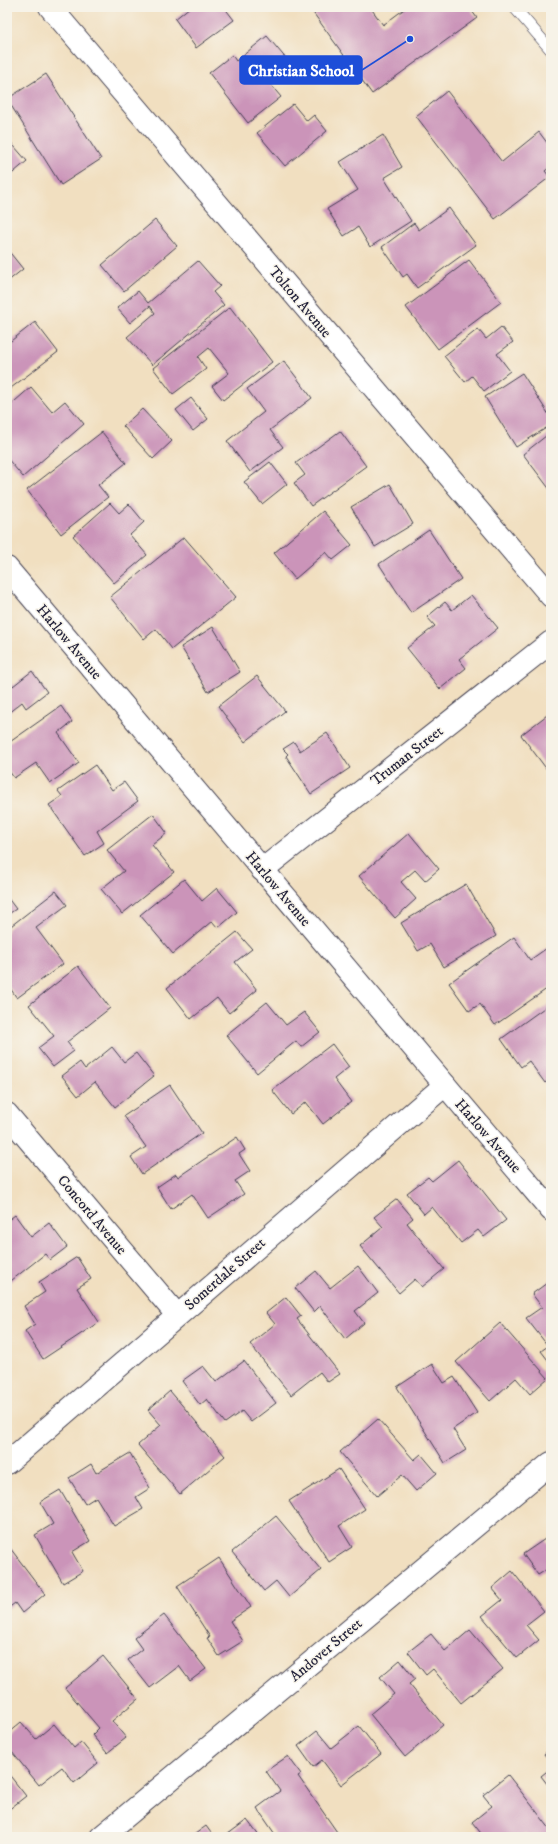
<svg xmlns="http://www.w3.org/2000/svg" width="558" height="1844" viewBox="0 0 558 1844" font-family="'IM FELL DW Pica',serif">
	<rect width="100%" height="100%" fill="#f7f3e8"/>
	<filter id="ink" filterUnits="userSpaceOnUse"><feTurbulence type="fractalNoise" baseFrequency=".025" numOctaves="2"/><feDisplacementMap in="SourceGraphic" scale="8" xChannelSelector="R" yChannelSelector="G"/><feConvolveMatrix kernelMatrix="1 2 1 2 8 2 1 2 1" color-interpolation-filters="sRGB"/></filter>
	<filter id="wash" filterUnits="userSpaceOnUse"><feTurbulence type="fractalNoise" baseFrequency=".012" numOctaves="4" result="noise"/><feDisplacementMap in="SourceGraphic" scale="16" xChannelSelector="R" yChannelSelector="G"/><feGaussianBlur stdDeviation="0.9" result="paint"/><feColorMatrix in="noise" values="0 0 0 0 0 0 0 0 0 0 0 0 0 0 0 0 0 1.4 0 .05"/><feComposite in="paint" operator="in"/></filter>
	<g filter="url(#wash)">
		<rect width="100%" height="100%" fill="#f1dfc0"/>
		<g id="blocks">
			<g fill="#cb94b9">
				<path d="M190,7H224L234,20L196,48L175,19Z"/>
				<path d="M309,7H370L383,25L407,7H469L477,18L372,94Z"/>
				<path d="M267,36L293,67L271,85L281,97L248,123L209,73L232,55L236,61Z"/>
				<path d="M46,74L101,159L61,185L7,99Z"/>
				<path d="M447,91L502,162L539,132L551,148V166L545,171L550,177L495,219L416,116Z"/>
				<path d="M293,104L307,121L314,115L327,131L285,166L257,133Z"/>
				<path d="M383,135L402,167L384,178L411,221L370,247L358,227L344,236L327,209L358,190L340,162Z"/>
				<path d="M7,138L27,161L7,178Z"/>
				<path d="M449,208L476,245L417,288L407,274L403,277L382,247L414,223L419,230Z"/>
				<path d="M155,220L177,246L124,291L102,265Z"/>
				<path d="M7,249L23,269L7,282Z"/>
				<path d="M469,260L501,302L438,349L406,307Z"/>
				<path d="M198,261L220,286L213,292L224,305L152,365L127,337L155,313L150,306L130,323L117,308L138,291L148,303Z"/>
				<path d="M230,307L272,362L223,400L212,386L229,373L209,348L198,357L206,369L173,394L153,368Z"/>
				<path d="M35,322L58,352L7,391V344Z"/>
				<path d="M501,327L513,342L497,354L510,371L484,391L472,376L465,382L444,356L478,329L486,339Z"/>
				<path d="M284,361L312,398L270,430L283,447L250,472L227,441L264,412L247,389Z"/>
				<path d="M522,373L551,418V425L516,447L485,397Z"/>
				<path d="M31,387L52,412L65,401L84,424L23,477L7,458V408Z"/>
				<path d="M191,398L208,419L193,431L176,410Z"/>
				<path d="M142,409L172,441L153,459L123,426Z"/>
				<path d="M340,431L366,466L311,506L294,483L305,475L296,463Z"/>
				<path d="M102,432L126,463L98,485L108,497L61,534L27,490Z"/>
				<path d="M551,432V491L523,454Z"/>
				<path d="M270,462L287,484L262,504L244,482Z"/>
				<path d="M390,484L413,524L375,547L351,507Z"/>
				<path d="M110,503L119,513L129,504L144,522L130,535L147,555L114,583L73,536Z"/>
				<path d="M323,511L352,545L333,560L326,552L295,579L274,553Z"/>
				<path d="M429,530L461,579L411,613L379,564Z"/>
				<path d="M184,537L236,597L172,649L156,629L144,639L110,597Z"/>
				<path d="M471,595L498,628L459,659L466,668L440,689L407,648L435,626L427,617L445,602L452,610Z"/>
				<path d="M213,627L240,672L208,692L181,647Z"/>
				<path d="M32,671L47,692L26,708L22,702L7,714V678L13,686Z"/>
				<path d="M257,676L285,711L245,742L218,706Z"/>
				<path d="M61,706L72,722L58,733L79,763L50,783L36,763L14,778L7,768V744Z"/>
				<path d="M551,712V775L521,735Z"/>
				<path d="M327,733L350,768L311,794L286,756L288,754L283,749L294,742L300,751Z"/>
				<path d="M95,765L112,790L124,782L138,801L97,831L104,843L85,856L49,805L62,796L58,791Z"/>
				<path d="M153,814L167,833L152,845L174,872L122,914L101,889L124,871L107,850Z"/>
				<path d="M409,833L439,869L425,881L415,870L401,882L416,899L395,918L359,876Z"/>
				<path d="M184,879L202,901L217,888L237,912L218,928L212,921L173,954L140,915Z"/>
				<path d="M466,884L496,936L444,967L430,944L418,951L401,923Z"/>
				<path d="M56,891L67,905L36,928L63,964L17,998L7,984V929Z"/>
				<path d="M7,897L16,909L7,915Z"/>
				<path d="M237,932L252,949L235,962L257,990L229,1013L217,998L191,1019L167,988Z"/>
				<path d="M514,937L530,960L547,948L551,954V986L495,1025L480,1004L469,1011L449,983Z"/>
				<path d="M78,966L110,1008L67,1042L74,1051L53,1067L38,1048L54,1036L29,1005Z"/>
				<path d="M267,1002L286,1025L304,1012L320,1032L301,1047L296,1041L257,1073L226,1035Z"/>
				<path d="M551,1003V1078L545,1083L529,1061L521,1067L501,1039Z"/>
				<path d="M332,1044L349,1067L334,1079L351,1102L323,1124L306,1102L291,1114L272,1090Z"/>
				<path d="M112,1047L124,1062L136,1053L154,1076L115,1107L95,1082L78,1096L62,1076L80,1062L85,1069Z"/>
				<path d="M170,1085L202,1133L142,1174L131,1157L146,1147L124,1116Z"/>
				<path d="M237,1137L245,1150L239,1154L250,1171L235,1181L244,1194L208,1218L192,1194L171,1209L157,1187L176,1174L178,1177Z"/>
				<path d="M458,1160L506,1220L484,1237L478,1230L461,1243L432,1207L424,1214L407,1193L428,1177L432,1181Z"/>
				<path d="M397,1199L413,1218L407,1223L444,1269L422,1287L415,1279L399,1293L360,1246L383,1227L374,1217Z"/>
				<path d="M15,1215L31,1237L49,1223L67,1247L50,1260L45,1254L7,1284V1221Z"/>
				<path d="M77,1257L91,1279L77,1288L99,1322L43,1359L25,1331L35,1324L24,1306L45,1292L39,1282Z"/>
				<path d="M358,1266L378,1293L355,1311L364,1323L345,1339L320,1306L314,1312L295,1288L316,1271L330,1288Z"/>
				<path d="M551,1280V1364L541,1351L548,1346L526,1318L542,1307L532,1294Z"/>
				<path d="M286,1297L301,1316L297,1319L340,1374L328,1382L320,1372L291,1395L250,1344L275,1324L266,1313Z"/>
				<path d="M500,1323L548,1378L530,1394L516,1378L490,1401L456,1362Z"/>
				<path d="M244,1361L276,1403L251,1422L242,1411L225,1423L207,1399L200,1405L182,1381L203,1366L216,1382Z"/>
				<path d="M432,1364L444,1383L454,1377L477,1413L453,1429L466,1450L445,1463L397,1387Z"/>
				<path d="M170,1391L225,1456L180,1494L138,1445L161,1425L148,1410Z"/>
				<path d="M378,1419L414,1460L421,1454L437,1473L416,1491L402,1475L377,1496L340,1452Z"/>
				<path d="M130,1453L150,1488L136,1497L143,1509L114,1526L96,1497L85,1504L69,1478L91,1464L96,1473Z"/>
				<path d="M339,1469L365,1509L339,1526L352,1547L329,1562L289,1501Z"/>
				<path d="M60,1490L90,1541L72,1552L83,1571L63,1583L35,1535L53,1524L40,1502Z"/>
				<path d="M276,1516L321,1570L289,1597L276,1581L264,1591L232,1552Z"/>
				<path d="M545,1539L551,1547V1572L549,1568L538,1575L523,1554Z"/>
				<path d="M7,1544L45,1594L22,1613L15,1603L7,1609Z"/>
				<path d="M219,1558L251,1607L230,1621L243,1641L219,1656L207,1638L210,1637L177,1586Z"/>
				<path d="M512,1571L544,1611L526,1625L539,1640L517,1658L482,1616L502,1600L492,1588Z"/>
				<path d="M164,1615L206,1669L190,1681L179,1666L150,1688L128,1660L142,1649L134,1638Z"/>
				<path d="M470,1630L503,1669L461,1703L433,1669L426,1675L408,1652L431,1634L445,1651Z"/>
				<path d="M103,1656L138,1699L112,1721L126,1738L107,1753L92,1735L99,1728L65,1688Z"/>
				<path d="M400,1660L415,1679L409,1684L443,1725L405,1757L370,1714L394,1694L380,1677Z"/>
				<path d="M21,1722L36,1739L54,1724L74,1748L81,1742L98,1763L74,1783L62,1767L39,1785L7,1746V1734Z"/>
				<path d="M359,1726L381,1754L341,1785L322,1760L313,1767L298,1746L317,1731L331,1748Z"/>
				<path d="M551,1748V1763L544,1754Z"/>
				<path d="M288,1756L301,1774L298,1776L337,1832L330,1837H277L257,1808L280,1791L266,1771Z"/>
				<path d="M551,1768V1789L541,1776Z"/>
				<path d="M7,1772L26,1796L7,1811Z"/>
				<path d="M508,1775L551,1830V1837H528L525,1834L521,1837H484L472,1822L492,1806L483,1795Z"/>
				<path d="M247,1820L260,1837H224Z"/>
				<path d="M206,1826L214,1837H191Z"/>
			</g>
		</g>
	</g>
	<g filter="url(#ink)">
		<use href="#blocks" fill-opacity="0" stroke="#413e4f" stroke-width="1"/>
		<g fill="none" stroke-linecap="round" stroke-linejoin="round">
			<g stroke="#413e4f" stroke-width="12">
				<path id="lane" d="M514,7L551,50"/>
			</g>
			<g stroke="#413e4f" stroke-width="24">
				<g id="street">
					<path d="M50,7L551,596"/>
					<path d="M7,568L551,1210"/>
					<path d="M262,870L551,642"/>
					<path d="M7,1114L177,1315"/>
					<path d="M7,1463L445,1085"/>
					<path d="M101,1837L551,1463"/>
				</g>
			</g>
			<use href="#lane" stroke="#fff" stroke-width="11"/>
			<use href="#street" stroke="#fff" stroke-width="22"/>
		</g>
	</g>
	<g text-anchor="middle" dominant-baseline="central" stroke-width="3" stroke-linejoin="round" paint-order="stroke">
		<g font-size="15" fill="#22223b" stroke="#f7f3e8">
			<text transform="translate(300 302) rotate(50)">Tolton Avenue</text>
			<text transform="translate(69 642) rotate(50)">Harlow Avenue</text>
			<text transform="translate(407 756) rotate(-38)">Truman Street</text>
			<text transform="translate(278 889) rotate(50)">Harlow Avenue</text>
			<text transform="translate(488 1136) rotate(49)">Harlow Avenue</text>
			<text transform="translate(92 1215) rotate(50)">Concord Avenue</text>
			<text transform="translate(225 1274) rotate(-41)">Somerdale Street</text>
			<text transform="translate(326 1650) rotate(-40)">Andover Street</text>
		</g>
	</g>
	<path fill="none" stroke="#1d4ed8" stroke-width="1.5" d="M410 39L362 70"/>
	<circle fill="#1d4ed8" stroke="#f7f3e8" stroke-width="1.5" cx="410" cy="39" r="4"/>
	<rect fill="#1d4ed8" stroke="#1d4ed8" stroke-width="1.5" x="240" y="56" width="122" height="28" rx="4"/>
	<g font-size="16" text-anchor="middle" font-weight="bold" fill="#fff">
		<text x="301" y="76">Christian School</text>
	</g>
	<rect width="558" height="1844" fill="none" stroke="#f7f3e8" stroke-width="24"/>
</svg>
